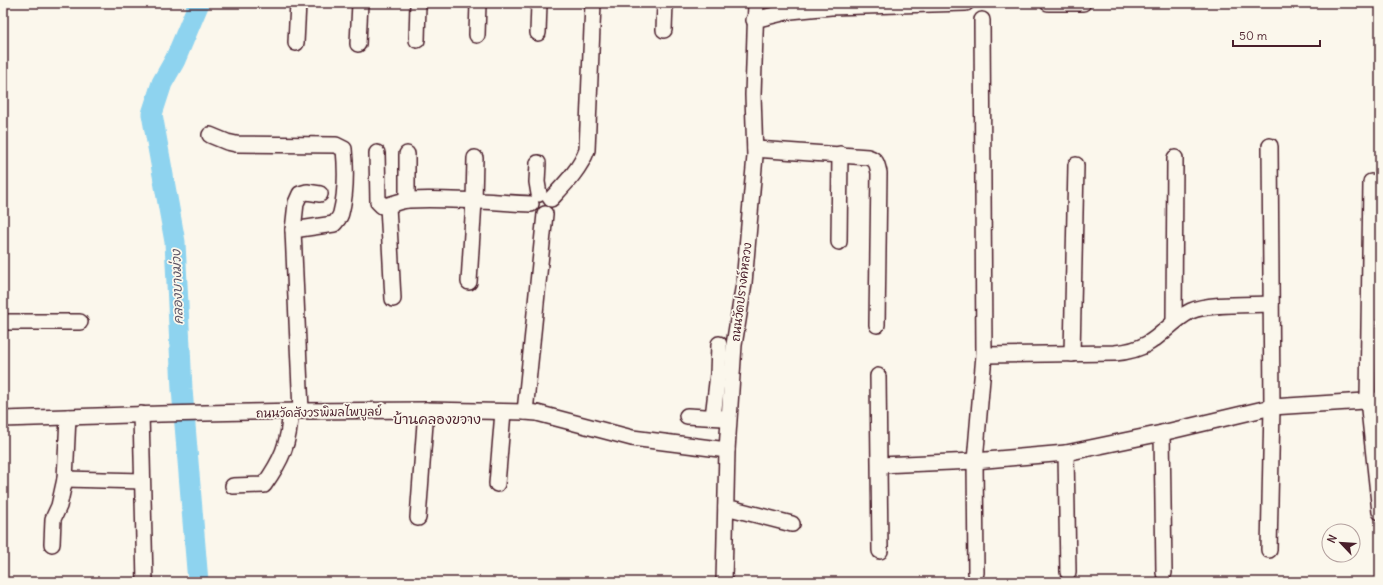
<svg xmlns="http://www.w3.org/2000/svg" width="1383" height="585" viewBox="0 0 1383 585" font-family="Delius,'Playpen Sans Thai',sans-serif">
	<rect width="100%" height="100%" fill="#fbf7ec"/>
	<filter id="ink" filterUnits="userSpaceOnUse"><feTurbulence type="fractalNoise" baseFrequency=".025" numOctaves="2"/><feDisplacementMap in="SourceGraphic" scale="8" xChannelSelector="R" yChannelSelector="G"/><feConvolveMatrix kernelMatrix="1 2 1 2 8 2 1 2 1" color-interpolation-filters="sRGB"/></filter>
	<g filter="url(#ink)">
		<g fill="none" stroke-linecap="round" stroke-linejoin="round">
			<path stroke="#8ed3ef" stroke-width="21" d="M198,582L182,389L175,242L152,114L162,83L175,60L199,3"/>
			<g stroke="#4a1f2b" stroke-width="18">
				<g id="minor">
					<path d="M1048,3H1083"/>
					<path d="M754,20L791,11L831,7L966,3"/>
					<path d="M664,30L665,3"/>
					<path d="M538,33L539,3"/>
					<path d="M477,35L478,3"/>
					<path d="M417,40L418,3"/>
					<path d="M296,43L298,3"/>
					<path d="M358,44L360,3"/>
					<path d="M210,135L227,142L236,144L336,145L344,149C346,169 346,193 341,213C340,218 337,220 334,224L293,230"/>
					<path d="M755,149L868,157C877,160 877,164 879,173L877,325"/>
					<path d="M377,153L378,202L382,206C391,206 399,200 409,200C449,198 491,202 531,204"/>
					<path d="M538,163L537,182L539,194"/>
					<path d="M1371,182L1368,400L1380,512"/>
					<path d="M551,199C565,184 580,169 587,150L593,3"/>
					<path d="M407,200V154"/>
					<path d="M388,206L393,299"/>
					<path d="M839,242L840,154"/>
					<path d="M469,282L474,201L475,158"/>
					<path d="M3,322H80"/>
					<path d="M1174,322L1175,158"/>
					<path d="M1072,354L1076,165"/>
					<path d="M984,355L1115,353C1126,352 1137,350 1147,344C1163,335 1174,319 1191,311C1208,303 1250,305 1271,304"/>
					<path d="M878,376L880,551"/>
					<path d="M301,411L293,230L296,203L300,194L307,192L320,194"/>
					<path d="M525,412L545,214"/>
					<path d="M141,414L145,582"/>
					<path d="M687,416L723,418"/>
					<path d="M713,417L718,374L719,344"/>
					<path d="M3,419L161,414L301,411L426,410L525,412L537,413L632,438L727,450"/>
					<path d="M1162,433L1164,573"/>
					<path d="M1066,453L1068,572"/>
					<path d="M880,465L975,461L1066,453L1162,433L1272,407L1380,400"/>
					<path d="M65,479L142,481"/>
					<path d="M497,484L503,412"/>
					<path d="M233,486L264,485C281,461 290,443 290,412"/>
					<path d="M726,507L792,524"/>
					<path d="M418,518L426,410"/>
					<path d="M52,544L53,519L59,506L65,479L68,417"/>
					<path d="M1269,550L1272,407L1270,146"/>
					<path d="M976,573L975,461L984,355L982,20"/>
					<path d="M724,582L727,450L734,345L744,283L755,156L753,95L756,3"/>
				</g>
			</g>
			<use href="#minor" stroke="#fbf7ec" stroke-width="15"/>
		</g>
	</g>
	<g text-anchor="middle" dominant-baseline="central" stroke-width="3.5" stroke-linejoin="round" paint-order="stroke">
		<g font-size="12" fill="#4a1f2b" stroke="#fbf7ec">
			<text transform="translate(741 292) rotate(-83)">ถนนวัดปรางค์หลวง</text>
			<text transform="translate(319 412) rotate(-1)">ถนนวัดสังวรพิมลไพบูลย์</text>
		</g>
		<g font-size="13" font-style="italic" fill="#5e5566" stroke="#fbf7ec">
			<text transform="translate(177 287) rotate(-92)">คลองบางม่วง</text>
		</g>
		<g font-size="14" fill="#4a1f2b" stroke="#fbf7ec">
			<text x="437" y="419">บ้านคลองขวาง</text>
		</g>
	</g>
	<rect width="1383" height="585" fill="none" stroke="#fbf7ec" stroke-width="16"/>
	<rect x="8" y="8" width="1367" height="569" fill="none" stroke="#4a1f2b" stroke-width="1.5" filter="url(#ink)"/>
	<g transform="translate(1341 543) rotate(295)"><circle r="19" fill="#fbf7ec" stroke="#b4a19f"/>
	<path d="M0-3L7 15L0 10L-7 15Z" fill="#4a1f2b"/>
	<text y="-6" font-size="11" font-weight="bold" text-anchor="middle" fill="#4a1f2b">N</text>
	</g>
	<path d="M1233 40v6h87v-6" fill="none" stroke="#4a1f2b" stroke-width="2"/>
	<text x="1239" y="40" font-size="12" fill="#4a1f2b" stroke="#fbf7ec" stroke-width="3" paint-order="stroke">50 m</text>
</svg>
